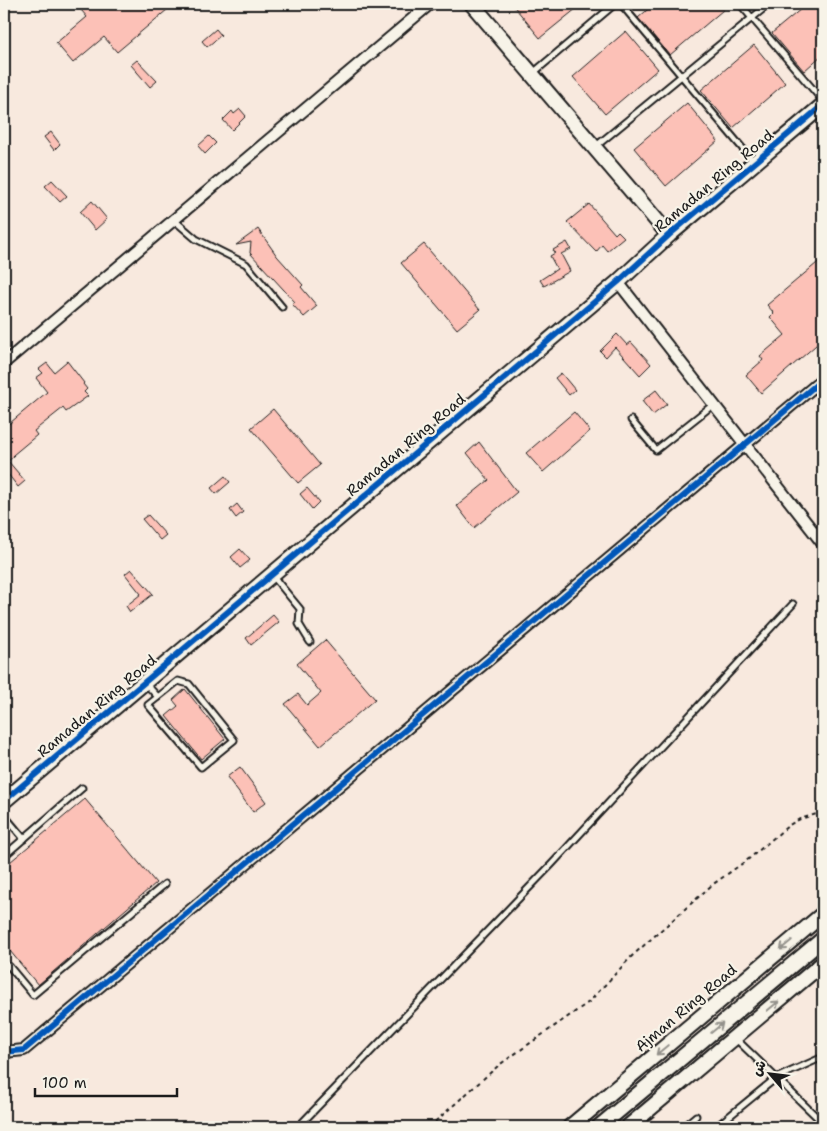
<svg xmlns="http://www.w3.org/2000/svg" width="827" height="1131" viewBox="0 0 827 1131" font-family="'Shantell Sans','Playpen Sans Arabic',sans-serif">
	<rect width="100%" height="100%" fill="#f8e9de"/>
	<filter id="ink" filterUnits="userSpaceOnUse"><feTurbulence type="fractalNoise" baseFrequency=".02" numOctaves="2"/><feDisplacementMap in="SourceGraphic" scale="10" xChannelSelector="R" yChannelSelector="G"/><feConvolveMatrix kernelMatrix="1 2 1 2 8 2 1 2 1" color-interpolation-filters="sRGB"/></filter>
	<g filter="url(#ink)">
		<g fill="#fcc1b7" stroke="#1c1c1c">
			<path d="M76,4H174L117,52L104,37L73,63L56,43L87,17Z"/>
			<path d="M512,4H582L540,38Z"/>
			<path d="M654,4H718L723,10L670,55L638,18Z"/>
			<path d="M807,4H823V54L804,71L772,33Z"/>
			<path d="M216,29L221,35L207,47L202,41Z"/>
			<path d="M626,31L658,69L605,114L573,77Z"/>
			<path d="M754,45L785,83L733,128L701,90Z"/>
			<path d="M137,60L157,81L150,87L131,65Z"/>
			<path d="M687,103L718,141L666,186L634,148Z"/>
			<path d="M240,109L246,116L232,130L223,120L232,111L234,114Z"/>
			<path d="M51,132L60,144L54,150L44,137Z"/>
			<path d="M209,136L216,143L205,154L198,146Z"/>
			<path d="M52,180L67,196L60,202L45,186Z"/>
			<path d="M92,201L107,219L95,230L80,212Z"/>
			<path d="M589,204L615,234L618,231L624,237L607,251L602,245L596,252L567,222Z"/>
			<path d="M258,229L277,256L303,285L301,287L317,306L304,317L292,304L295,302L250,253L251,242L236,245Z"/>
			<path d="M567,242L571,249L561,254L570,271L544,286L540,280L557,269L550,256L555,253L553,250Z"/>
			<path d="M424,244L480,310L457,329L401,263Z"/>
			<path d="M823,258V339L761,393L746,375L763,360L760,356L785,335L770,317L774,313L767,305Z"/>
			<path d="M617,334L627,345L631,342L651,364L640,375L615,347L606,357L600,351Z"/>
			<path d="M67,361L84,383L83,384L87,389L84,392L88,396L66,412L63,408L34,431L37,435L13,455L14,456L8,461L25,481L18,487L4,469V428L47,392L36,378L43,373L39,369L47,363L54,372Z"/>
			<path d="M561,373L575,390L569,395L555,378Z"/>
			<path d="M656,390L667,404L653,415L642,401Z"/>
			<path d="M273,409L320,465L298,483L251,428Z"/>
			<path d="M574,412L590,431L543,472L526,453Z"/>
			<path d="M479,442L517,492L474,528L457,506L489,480L467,453Z"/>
			<path d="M225,476L230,482L216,494L211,488Z"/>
			<path d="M307,488L319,502L312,509L300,494Z"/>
			<path d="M237,504L243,512L236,518L230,510Z"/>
			<path d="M148,515L166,535L160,540L142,519Z"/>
			<path d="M240,549L250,560L240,568L231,557Z"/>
			<path d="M131,569L153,594L130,612L126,606L141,594L125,574Z"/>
			<path d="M273,615L279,622L251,645L246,638Z"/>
			<path d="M325,640L375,699L320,746L285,704L298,694L307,705L321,693L297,664Z"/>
			<path d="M185,689L225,739L201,759L166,716L178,706L173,700Z"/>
			<path d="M240,767L266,802L253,812L227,777Z"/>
			<path d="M85,799L156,883L38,985L10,951L4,956V867Z"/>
		</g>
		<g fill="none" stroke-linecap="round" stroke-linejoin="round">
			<g stroke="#1c1c1c" stroke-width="9">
				<g id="lane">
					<path d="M621,4L754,162"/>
					<path d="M740,4L823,101"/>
					<path d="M532,74L615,4"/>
					<path d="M595,147L769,4"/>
					<path d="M174,220L196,239L246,264L282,307"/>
					<path d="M631,420L656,450L714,404"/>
					<path d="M272,575L300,609L299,624L310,642"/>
					<path d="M178,681L189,684L234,740L201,767L148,705Z"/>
					<path d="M146,684L158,697"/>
					<path d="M4,815L24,839"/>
					<path d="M4,856L82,788"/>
					<path d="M4,966H9L33,995L165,884"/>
					<path d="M735,1038L823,1123"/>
					<path d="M298,1127L551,865L793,604"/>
					<path d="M683,1127L696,1116"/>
					<path d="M716,1127L776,1078L823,1057"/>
				</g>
			</g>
			<g stroke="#1c1c1c" stroke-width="14">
				<g id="street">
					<path d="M618,282L823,544"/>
					<path d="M4,363L430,4"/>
					<path d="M4,1052L24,1050L823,379"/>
				</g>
			</g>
			<g stroke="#1c1c1c" stroke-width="18">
				<g id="secondary">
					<path d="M472,4L669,235"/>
					<path d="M4,801L618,282L669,235L823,105"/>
					<path d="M570,1127L823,914"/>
					<path d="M599,1127L823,939"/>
					<path d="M628,1127L823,963"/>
				</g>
			</g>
			<path stroke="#1c1c1c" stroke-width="2" stroke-dasharray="4 4" stroke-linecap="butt" d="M429,1127L499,1065L589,1002L632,956L712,885L750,858L789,825L800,819L823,812"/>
			<use href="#lane" stroke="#f7f3e8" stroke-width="5"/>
			<use href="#street" stroke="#f7f3e8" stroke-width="10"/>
			<use href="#secondary" stroke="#f7f3e8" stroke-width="14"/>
			<g stroke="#f7f3e8" stroke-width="9">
				<g id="cycleway">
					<path d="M4,801L618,282L669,235L823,105"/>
					<path d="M4,1052L24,1050L823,379"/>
				</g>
			</g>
			<use href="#cycleway" stroke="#0057b8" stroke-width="6"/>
		</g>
		<defs><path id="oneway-shaft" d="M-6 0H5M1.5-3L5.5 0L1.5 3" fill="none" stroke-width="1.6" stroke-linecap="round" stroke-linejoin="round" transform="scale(1.25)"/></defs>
		<g stroke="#94928c">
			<use href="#oneway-shaft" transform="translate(786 945) rotate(140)"/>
			<use href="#oneway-shaft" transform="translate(773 1006) rotate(-40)"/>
			<use href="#oneway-shaft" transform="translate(717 1028) rotate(-40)"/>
			<use href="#oneway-shaft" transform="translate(662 1050) rotate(140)"/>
		</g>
	</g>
	<g text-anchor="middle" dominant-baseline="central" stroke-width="4.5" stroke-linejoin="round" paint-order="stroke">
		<g font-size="15" fill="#1c1c1c" stroke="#f7f3e8">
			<text transform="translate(714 181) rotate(-40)">Ramadan Ring Road</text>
			<text transform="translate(406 445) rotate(-40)">Ramadan Ring Road</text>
			<text transform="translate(97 706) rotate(-40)">Ramadan Ring Road</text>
			<text transform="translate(686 1008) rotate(-40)">Ajman Ring Road</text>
		</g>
	</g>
	<rect width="827" height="1131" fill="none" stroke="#f7f3e8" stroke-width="20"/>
	<rect x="10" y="10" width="807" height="1111" fill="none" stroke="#1c1c1c" stroke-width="2" filter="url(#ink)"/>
	<g transform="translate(770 1074) rotate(298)" stroke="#f7f3e8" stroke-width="4" paint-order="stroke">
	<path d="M0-4L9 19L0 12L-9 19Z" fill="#1c1c1c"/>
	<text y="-8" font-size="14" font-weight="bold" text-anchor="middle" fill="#1c1c1c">ش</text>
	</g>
	<path d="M35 1088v8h142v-8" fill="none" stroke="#1c1c1c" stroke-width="2.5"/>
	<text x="42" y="1088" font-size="15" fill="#1c1c1c" stroke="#f7f3e8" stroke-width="4" paint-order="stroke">100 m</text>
</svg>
